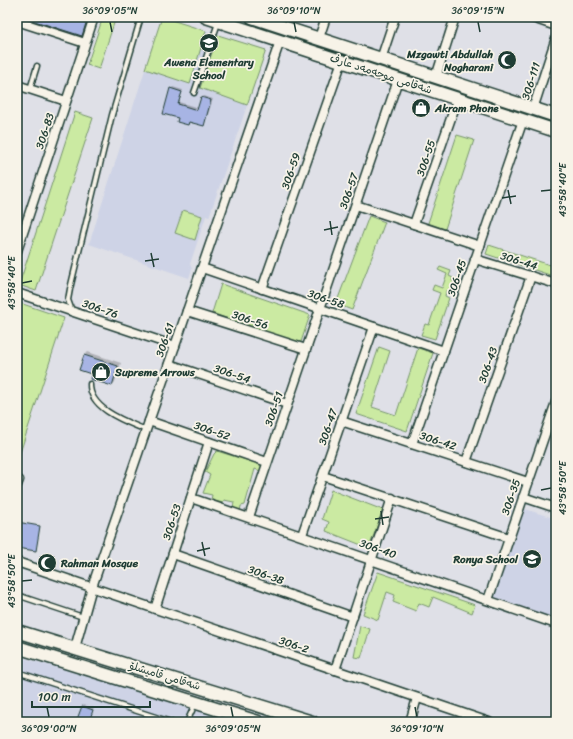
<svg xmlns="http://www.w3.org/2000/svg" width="573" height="739" viewBox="0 0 573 739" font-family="Sriracha,'Playpen Sans Arabic',sans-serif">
	<rect width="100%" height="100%" fill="#dfe0e7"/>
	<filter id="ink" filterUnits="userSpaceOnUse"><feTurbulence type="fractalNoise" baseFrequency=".025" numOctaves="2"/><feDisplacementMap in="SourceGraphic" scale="8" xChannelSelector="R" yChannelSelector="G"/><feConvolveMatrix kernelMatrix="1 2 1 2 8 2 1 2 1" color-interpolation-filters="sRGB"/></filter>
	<g filter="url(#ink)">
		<g fill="#ced3e6">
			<path d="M162,17L266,50L209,217L206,216L190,264L192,269L189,278L89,244Z"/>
			<path d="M525,509L556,519V621L494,599Z"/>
			<path d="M17,656L99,680L232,722H17Z"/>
		</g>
		<g fill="#cbeaa2" stroke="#75946b">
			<path d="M103,17H116L99,69L87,65Z"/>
			<path d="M162,17L206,31L190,84L145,69Z"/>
			<path d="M218,35L266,50L247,105L200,88Z"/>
			<path d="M75,112L93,118L36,291L19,285Z"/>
			<path d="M457,135L474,140L445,229L428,223Z"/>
			<path d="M183,210L202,216L195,240L175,233Z"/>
			<path d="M369,216L385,222L352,310L336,304Z"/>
			<path d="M489,245L556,267V277L486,254Z"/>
			<path d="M440,267L451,271L449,276L453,278L452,281L456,283L452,293L446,291L445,296L449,298L435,339L421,335L425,324L429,325L440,293L432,290L434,285L442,288L447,274L438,270Z"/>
			<path d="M221,284L310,315L300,345L212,313Z"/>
			<path d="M17,302L64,318L17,462Z"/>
			<path d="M379,347L390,351L372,407L396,415L418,348L433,353L407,431L356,414Z"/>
			<path d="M217,451L262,465L260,471L255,469L245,505L241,506L240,511L233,508L234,502L224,500L223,503L211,500L212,495L203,493L210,475L205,472L214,454Z"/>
			<path d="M331,490L383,510L369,548L326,531L329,522L322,519Z"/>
			<path d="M378,572L475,605L472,613L433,597L429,607L419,603L416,611L393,602L395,595L387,592L378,620L363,614Z"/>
			<path d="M360,626L370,629L361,658L354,657Z"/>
		</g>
		<g fill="#0003">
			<path d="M26,17H89L84,32L81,35Z"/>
			<path d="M173,87L183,90L179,102L199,108L202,98L204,96L213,99L205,123L203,125L190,122L188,124L179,118L171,89Z"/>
			<path d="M88,352L121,363L115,382L112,385L93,373L85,355Z"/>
			<path d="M84,705L94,708L89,722H77L82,707Z"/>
		</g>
		<g fill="#a7b4e4" stroke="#1f3d34">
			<path d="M22,17H88L82,36Z"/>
			<path d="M170,88L182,92L178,104L197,110L201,97L211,100L204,126L189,122L188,125L177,122L178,118L163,114Z"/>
			<path d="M84,355L118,366L112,386L90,379L91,374L79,370Z"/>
			<path d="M17,522L40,526L36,551L17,548Z"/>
			<path d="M82,706L93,710L89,722H76Z"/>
		</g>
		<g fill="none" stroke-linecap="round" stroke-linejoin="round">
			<g stroke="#1f3d34" stroke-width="7">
				<g id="lane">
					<path d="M30,89L37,66"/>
					<path d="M194,93L218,23"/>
					<path d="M72,311L68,300L70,289L112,115L141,17"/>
					<path d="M90,384C89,409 127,422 146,430"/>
					<path d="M17,595L83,617"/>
					<path d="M17,672L171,722"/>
					<path d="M187,722L195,704"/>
				</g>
			</g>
			<g stroke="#1f3d34" stroke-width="11">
				<g id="street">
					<path d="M530,17L556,26"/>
					<path d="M17,21L85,43"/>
					<path d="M319,38L326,17"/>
					<path d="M381,59L395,17"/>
					<path d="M436,77L455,17"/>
					<path d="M17,85L66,101"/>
					<path d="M533,109L556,38"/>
					<path d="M356,205L480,246"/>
					<path d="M414,224L458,98"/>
					<path d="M17,251L94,17"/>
					<path d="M475,259L556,284"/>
					<path d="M202,268L444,351"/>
					<path d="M262,289L342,61"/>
					<path d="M17,293L175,346"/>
					<path d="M187,311L306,349"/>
					<path d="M169,364L287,404"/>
					<path d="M149,421L267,462"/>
					<path d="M341,421L528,482"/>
					<path d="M412,444L523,120"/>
					<path d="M466,462L531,276"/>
					<path d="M323,476L509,538"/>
					<path d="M17,485L19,480"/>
					<path d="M523,497L556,508"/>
					<path d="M191,498L556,624"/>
					<path d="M249,517L398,80"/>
					<path d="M302,535L374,327"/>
					<path d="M173,554L353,617"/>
					<path d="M17,562L489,722"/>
					<path d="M488,600L556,402"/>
					<path d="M155,609L209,442"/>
					<path d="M75,648L92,587L280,41"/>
					<path d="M335,670L392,498"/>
					<path d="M410,722L417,698"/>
				</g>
			</g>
			<g stroke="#1f3d34" stroke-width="15">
				<g id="secondary">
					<path d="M206,17L556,131"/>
					<path d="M252,17L556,116"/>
					<path d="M17,631L312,722"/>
					<path d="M17,647L258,722"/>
				</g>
			</g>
			<use href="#lane" stroke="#f7f3e8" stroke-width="4"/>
			<use href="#street" stroke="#f7f3e8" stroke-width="8"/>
			<use href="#secondary" stroke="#f7f3e8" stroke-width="12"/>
		</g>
	</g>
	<path fill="none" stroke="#1f3d34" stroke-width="1.5" d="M110,22L112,32M294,22L296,32M478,22L480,32M508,190L511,204M541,191L551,190M502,198L516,196M330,221L332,235M324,230L338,227M151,253L154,267M145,261L159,259M22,283L32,281M541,490L551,488M381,511L383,525M375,519L389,517M202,542L205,556M197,551L210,548M22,581L32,580M47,707L49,717M231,707L233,717M415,707L417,717"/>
	<defs>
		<g id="school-disc" transform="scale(1)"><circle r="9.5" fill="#1f3d34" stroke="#f7f3e8"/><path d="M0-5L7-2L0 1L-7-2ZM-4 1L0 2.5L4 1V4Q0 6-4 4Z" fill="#fff"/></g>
		<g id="mosque-disc" transform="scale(1)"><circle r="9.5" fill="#1f3d34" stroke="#f7f3e8"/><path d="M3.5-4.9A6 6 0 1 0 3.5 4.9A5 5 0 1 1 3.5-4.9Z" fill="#fff"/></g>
		<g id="shop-disc" transform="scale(1)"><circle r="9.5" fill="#1f3d34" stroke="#f7f3e8"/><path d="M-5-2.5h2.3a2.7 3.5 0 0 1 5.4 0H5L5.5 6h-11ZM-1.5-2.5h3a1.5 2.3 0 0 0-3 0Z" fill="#fff"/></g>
	</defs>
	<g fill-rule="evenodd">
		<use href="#school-disc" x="209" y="43"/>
		<use href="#mosque-disc" x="507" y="60"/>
		<use href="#shop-disc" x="421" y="108"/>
		<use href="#shop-disc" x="101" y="372"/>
		<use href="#school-disc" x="532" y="559"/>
		<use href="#mosque-disc" x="47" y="563"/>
	</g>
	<g text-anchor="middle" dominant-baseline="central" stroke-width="3.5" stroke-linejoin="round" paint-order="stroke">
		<g font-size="11" font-weight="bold" fill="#1f3d34" stroke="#f7f3e8" text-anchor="start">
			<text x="493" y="54" text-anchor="end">Mzgawti Abdullah<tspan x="493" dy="13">Nogharani</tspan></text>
			<text x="209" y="62" text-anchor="middle">Awena Elementary<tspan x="209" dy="13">School</tspan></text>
			<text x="435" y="108">Akram Phone</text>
			<text x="115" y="372">Supreme Arrows</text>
			<text x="518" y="559" text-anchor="end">Ronya School</text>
			<text x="61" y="563">Rahman Mosque</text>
		</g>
		<g font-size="11" fill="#1f3d34" stroke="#f7f3e8">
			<text transform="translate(381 74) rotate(18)">شەقامی موحەمەد عارف</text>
			<text transform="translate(531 81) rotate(-72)">306-111</text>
			<text transform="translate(45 131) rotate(-72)">306-83</text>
			<text transform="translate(426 158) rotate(-71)">306-55</text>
			<text transform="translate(291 171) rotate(-71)">306-59</text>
			<text transform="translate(349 191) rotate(-71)">306-57</text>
			<text transform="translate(519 261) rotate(17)">306-44</text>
			<text transform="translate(457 278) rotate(-71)">306-45</text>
			<text transform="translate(326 299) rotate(19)">306-58</text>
			<text transform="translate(100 309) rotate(19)">306-76</text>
			<text transform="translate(250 320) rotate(18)">306-56</text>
			<text transform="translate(165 340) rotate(-71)">306-61</text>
			<text transform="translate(488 365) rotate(-71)">306-43</text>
			<text transform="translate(232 374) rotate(19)">306-54</text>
			<text transform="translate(274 409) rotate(-71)">306-51</text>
			<text transform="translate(328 427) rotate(-71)">306-47</text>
			<text transform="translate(212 431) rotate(19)">306-52</text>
			<text transform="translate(438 441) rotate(18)">306-42</text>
			<text transform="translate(511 497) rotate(-71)">306-35</text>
			<text transform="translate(172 522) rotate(-72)">306-53</text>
			<text transform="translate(378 549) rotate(19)">306-40</text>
			<text transform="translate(266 575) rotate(19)">306-38</text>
			<text transform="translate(294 645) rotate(19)">306-2</text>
			<text transform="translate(165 676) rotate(17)">شەقامی قامیشلۆ</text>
		</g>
	</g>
	<rect width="573" height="739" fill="none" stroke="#f7f3e8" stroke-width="44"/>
	<path d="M32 701v6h118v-6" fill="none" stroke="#1f3d34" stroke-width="2"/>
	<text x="38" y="701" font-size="12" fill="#1f3d34" stroke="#f7f3e8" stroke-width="3" paint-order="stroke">100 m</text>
	<rect x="22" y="22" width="529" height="695" fill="none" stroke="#1f3d34" stroke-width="1.5"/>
	<g font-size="10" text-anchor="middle" fill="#1f3d34">
		<text x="110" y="14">36°09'05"N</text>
		<text x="294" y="14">36°09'10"N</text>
		<text x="478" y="14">36°09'15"N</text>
		<text transform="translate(562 190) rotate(-90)" y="4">43°58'40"E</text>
		<text transform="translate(11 283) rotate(-90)" y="4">43°58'40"E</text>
		<text transform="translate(562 488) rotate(-90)" y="4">43°58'50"E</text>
		<text transform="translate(11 581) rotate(-90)" y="4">43°58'50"E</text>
		<text x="49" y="732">36°09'00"N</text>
		<text x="233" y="732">36°09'05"N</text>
		<text x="417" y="732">36°09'10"N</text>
	</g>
</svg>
